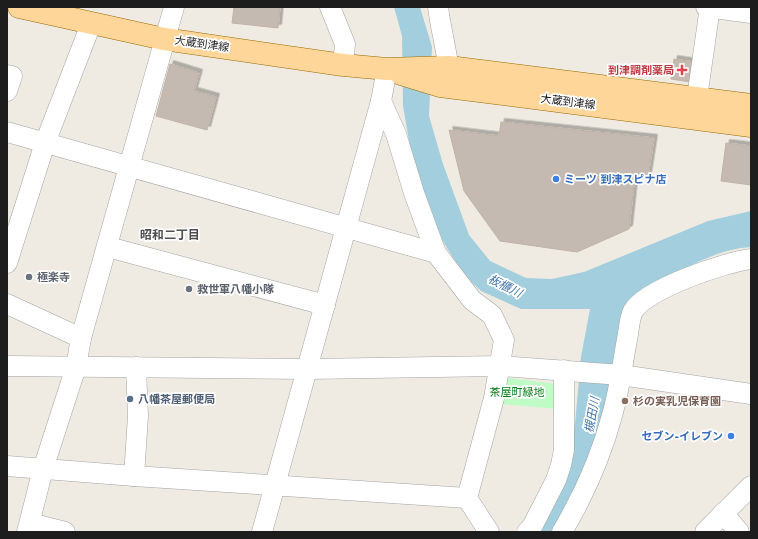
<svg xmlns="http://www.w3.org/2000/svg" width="758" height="539" viewBox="0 0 758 539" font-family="'DejaVu Sans','Noto Sans JP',sans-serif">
	<defs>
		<filter id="shadow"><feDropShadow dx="3.5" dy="-3.5" stdDeviation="0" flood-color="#0004"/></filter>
	</defs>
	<rect width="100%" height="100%" fill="#efebe3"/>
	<path fill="#befbc5" d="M507,378L556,384L559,409L500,404Z"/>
	<path fill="#a2cede" d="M394,7H420L432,47L429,116L443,164L469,235L490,261L526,278L552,279L584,272L708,221L751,211V247C713,249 681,272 649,288L609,399L599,438L558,532H534L567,459L575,424L581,357L590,309H521L481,291L463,274L436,230L412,158L403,106L402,36Z"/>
	<g fill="#c4bab2" stroke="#c1b2a5" filter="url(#shadow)">
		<path d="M234,7H280L278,28L232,23Z"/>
		<path d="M674,59L693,62L690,82L671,79Z"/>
		<path d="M170,64L199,73L194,91L216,97L207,130L156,116Z"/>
		<path d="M501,122L654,138L648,176L635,174L629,229L577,252L500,241L464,191L449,130L499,136Z"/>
		<path d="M726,143L751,146V185L721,181Z"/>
	</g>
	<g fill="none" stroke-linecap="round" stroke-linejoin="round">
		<g stroke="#a4a4a4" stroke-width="21">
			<g id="minor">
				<path d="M330,7L345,44L343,65"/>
				<path d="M438,7C441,32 449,58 450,83"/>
				<path d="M706,7L751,13"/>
				<path d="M7,75L12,76L7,91"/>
				<path d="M697,98L710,7"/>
				<path d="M381,101L396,134L414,193L436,253L472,300L492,315L504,340L494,398L467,498L489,532"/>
				<path d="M7,132L436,253"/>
				<path d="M108,247L325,305"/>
				<path d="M7,263L45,143L91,24"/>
				<path d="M7,304L81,338"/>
				<path d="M7,366L308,369L500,366L621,375L751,394"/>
				<path d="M7,466L134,476L467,498"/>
				<path d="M134,476L138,416L136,367"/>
				<path d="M723,513L739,532"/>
				<path d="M30,523L65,532"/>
				<path d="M27,532L43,469L76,367L81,338L174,7"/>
				<path d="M262,532L381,101L387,69"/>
				<path d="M527,532L533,525L556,480L561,465L564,450V370"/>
				<path d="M562,532C584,495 602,454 613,412C620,387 623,360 628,334C629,327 630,317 633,311C646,289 725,262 751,259"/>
				<path d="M705,532L751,486"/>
			</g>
		</g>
		<g stroke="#976a00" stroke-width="23">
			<g id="major">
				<path d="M19,7L164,39L343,65L387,69L449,67L751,105"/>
				<path d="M401,74L440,86L751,126"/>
			</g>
		</g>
		<use href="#minor" stroke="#fff" stroke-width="20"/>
		<use href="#major" stroke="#fed699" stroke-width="22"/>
	</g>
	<path fill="#e0444e" stroke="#fff" stroke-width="1.5" d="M680 64h4v4h4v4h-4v4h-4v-4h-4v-4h4z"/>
	<g fill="#3f7fe0" stroke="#fff" stroke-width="1.5">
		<circle cx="556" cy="179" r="4"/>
		<circle cx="731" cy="436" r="4"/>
	</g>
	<g fill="#6b7280" stroke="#fff" stroke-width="1.5">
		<circle cx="29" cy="277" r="4"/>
		<circle cx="189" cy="289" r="4"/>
	</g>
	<circle fill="#5c6f8a" stroke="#fff" stroke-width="1.5" cx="130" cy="399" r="4"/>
	<circle fill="#8d6e63" stroke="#fff" stroke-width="1.5" cx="625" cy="401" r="4"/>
	<g text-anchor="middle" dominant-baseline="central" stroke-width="3.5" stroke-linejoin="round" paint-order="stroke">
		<g font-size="11" fill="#1d1d1d" stroke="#fff">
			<text transform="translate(202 44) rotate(8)">大蔵到津線</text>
			<text transform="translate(568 102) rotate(7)">大蔵到津線</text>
		</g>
		<g font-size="11" font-weight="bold" fill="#be3a42" stroke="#fff" text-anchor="end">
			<text x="674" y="70">到津調剤薬局</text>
		</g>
		<g font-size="11" font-weight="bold" fill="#366cbe" stroke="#fff" text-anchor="start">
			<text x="564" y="179">ミーツ 到津スピナ店</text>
			<text x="723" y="436" text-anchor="end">セブン-イレブン</text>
		</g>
		<g font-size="11" font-weight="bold" fill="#5b616d" stroke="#fff" text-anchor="start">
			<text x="37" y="277">極楽寺</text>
			<text x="197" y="289">救世軍八幡小隊</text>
		</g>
		<g font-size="11" fill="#087f17" stroke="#fff">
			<text x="517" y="392">茶屋町緑地</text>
		</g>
		<g font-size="11" font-weight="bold" fill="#4e5e75" stroke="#fff" text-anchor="start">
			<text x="138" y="399">八幡茶屋郵便局</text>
		</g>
		<g font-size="11" font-weight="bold" fill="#785e54" stroke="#fff" text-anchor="start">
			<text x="633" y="401">杉の実乳児保育園</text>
		</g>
		<g font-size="12" font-weight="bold" fill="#505050" stroke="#fff">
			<text x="170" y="235">昭和二丁目</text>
		</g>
		<g font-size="12" font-style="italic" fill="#4778b0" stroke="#fff">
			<text transform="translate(505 286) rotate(27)">板櫃川</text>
			<text transform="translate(592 415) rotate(-80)">槻田川</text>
		</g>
	</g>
	<rect width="758" height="539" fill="none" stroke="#1d1d1d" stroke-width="16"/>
</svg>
